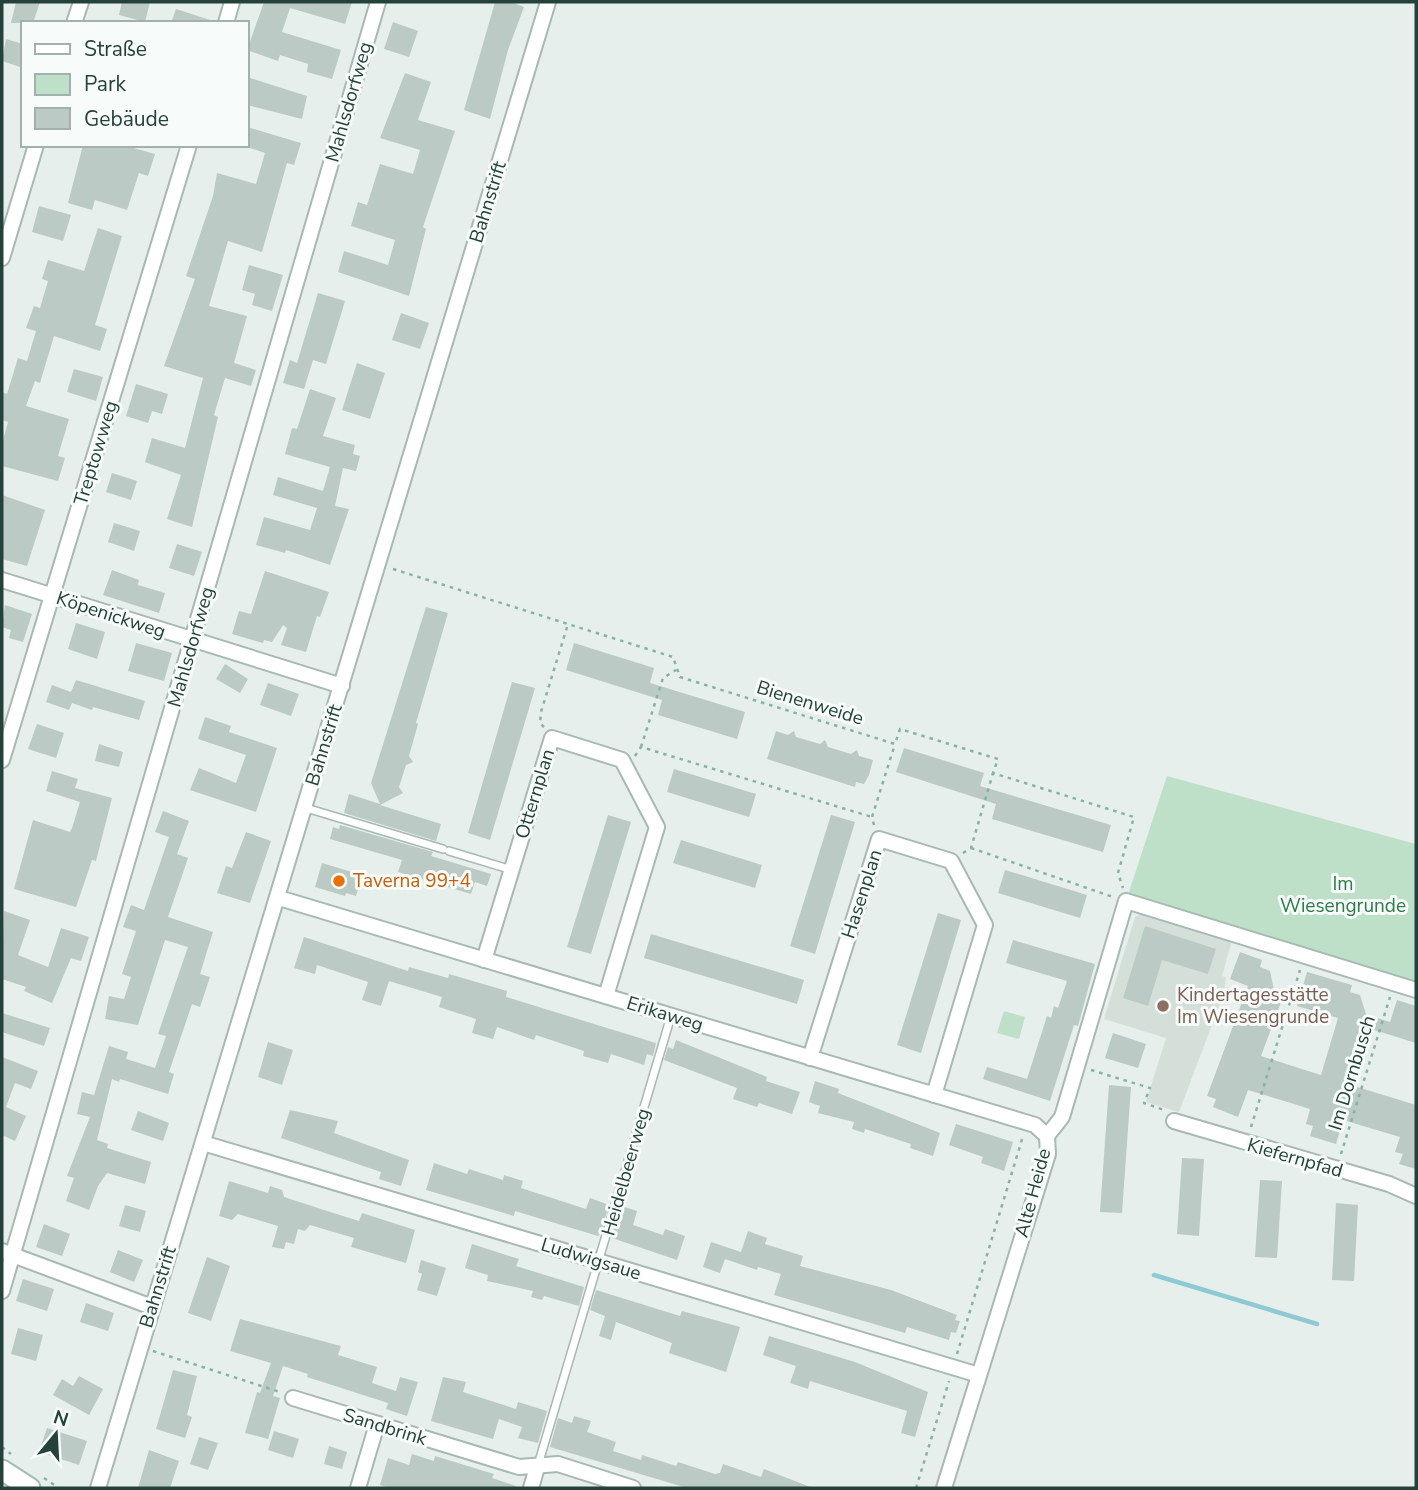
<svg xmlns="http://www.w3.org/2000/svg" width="1418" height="1490" viewBox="0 0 1418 1490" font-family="'Nunito Sans',sans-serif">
	<rect width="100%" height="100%" fill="#e6efeb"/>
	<path fill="#d4dfda" d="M1142,913L1232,940L1222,976L1226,977L1224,993L1179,1112L1146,1102L1166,1038L1104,1019L1135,917Z"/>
	<g fill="#bfe0c8">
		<path d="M1167,776L1416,844V990L1126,901Z"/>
		<path d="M1004,1011L1025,1017L1019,1039L997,1033Z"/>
	</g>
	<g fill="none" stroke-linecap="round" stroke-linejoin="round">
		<path stroke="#8ec9d4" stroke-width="4.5" d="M1154,1275L1317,1324"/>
	</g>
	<g fill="#bbcac4">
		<path d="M16,2H40L33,23H11Z"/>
		<path d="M122,2H150L145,22L119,15Z"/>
		<path d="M264,2H352L345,24L290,8L282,32L341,50L332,79L307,72L308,64L280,55L278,61L247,50Z"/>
		<path d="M495,2H511L524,7L508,50L490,119L464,110Z"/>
		<path d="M176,9L210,20L209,23H171Z"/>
		<path d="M393,22L418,31L409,57L384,49Z"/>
		<path d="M6,39L23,44V68L2,61Z"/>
		<path d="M405,73L431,82L418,120L455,131L423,227L426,229L409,296L338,272L344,251L388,265L395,240L351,226L358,202L367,205L380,164L413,174L420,150L380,138Z"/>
		<path d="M247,77L307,96L302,119L247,105Z"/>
		<path d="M247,127L301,143L294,165L287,163L262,252L228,241L209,306L247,316L234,363L256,370L251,386L225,378L214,415L218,417L192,527L167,519L181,475L145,462L152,438L185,448L203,378L164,366L195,279L186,276L213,196L217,173L256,184L265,153L247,147Z"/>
		<path d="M83,145H123L155,154L148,176L139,173L127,210L95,200L92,210L68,203Z"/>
		<path d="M39,206L71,215L63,241L32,232Z"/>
		<path d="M98,228L122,236L95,325L107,329L100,351L54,336L40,383L35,381L26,406L69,419L58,456L65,458L58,481L2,466V444L8,422L2,420V392L7,394L18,358L27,361L36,331L26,328L34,306L40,308L48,281L42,279L48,260L84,271Z"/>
		<path d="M249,265L283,275L272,311L252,305L255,294L242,290Z"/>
		<path d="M318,293L345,301L326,364L313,360L304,389L283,383L290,360L297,363Z"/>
		<path d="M401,313L429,323L420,349L392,340Z"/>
		<path d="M357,363L385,373L370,419L342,410Z"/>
		<path d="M74,369L103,377L96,401L67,392Z"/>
		<path d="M136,384L168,394L162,414L152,411L148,423L126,416Z"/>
		<path d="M310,389L336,398L323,436L355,445L353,454L360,456L356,471L343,468L335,506L349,509L330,565L286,550L285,553L256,545L264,517L310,530L317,508L273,495L278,477L323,491L330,467L285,454L292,428L297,429Z"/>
		<path d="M112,473L137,481L131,500L106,492Z"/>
		<path d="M2,495L45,510L27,566L2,559Z"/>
		<path d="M114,523L140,531L134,551L108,542Z"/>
		<path d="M177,544L202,552L194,576L169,568Z"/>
		<path d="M112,570L139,580L138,585L165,593L159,613L103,595Z"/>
		<path d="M265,571L329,592L320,617L317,616L306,652L281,645L287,628L283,625L272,642L264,640L263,643L232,634L239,611L251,614Z"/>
		<path d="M5,605L32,614L23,642L9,638L11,630L2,627Z"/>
		<path d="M426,607L448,613L416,723L418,724L409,756L413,762L406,765L399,787L403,793L380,805L441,824L436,841L344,813L349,794L380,804L371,783Z"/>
		<path d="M76,623L105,632L97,659L68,649Z"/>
		<path d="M136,643L172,653L164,681L128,671Z"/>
		<path d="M574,643L654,668L650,683L745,712L737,739L658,715L662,700L566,670Z"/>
		<path d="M225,664L248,679L240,693L216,679Z"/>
		<path d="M76,680L145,701L139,720L93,707L92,710L72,703L69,710L46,702L52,685L71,692Z"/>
		<path d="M512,682L535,688L490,840L468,833Z"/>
		<path d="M268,683L299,694L291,716L260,705Z"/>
		<path d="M205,717L231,726L229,732L277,748L256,812L190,790L199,768L236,783L246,755L198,739Z"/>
		<path d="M37,724L64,733L56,758L28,749Z"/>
		<path d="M776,731L788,735L794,731L796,737L820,744L825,740L828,747L851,754L857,750L859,756L873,760L869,775L864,784L856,782L855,787L767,759Z"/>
		<path d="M99,744L123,752L119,767L95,761Z"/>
		<path d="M904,748L984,773L980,786L1111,825L1103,852L992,819L996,804L896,772Z"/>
		<path d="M674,769L756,794L749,817L667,792Z"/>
		<path d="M52,771L78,779L75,788L112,798L96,861L92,860L76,907L14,889L33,820L70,832L72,828L80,802L46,791Z"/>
		<path d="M163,811L189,821L177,854L188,858L168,917L213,932L200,974L210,977L200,1007L192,1004L169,1072L174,1074L168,1094L120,1079L119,1082L112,1079L97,1140L108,1144L107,1148L151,1162L145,1184L107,1173L98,1186L89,1210L66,1201L74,1178L67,1176L90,1117L77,1114L82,1092L94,1095L109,1046L128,1052L126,1059L155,1068L166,1036L158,1034L188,947L165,940L138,1025L105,1019L109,996L124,999L131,977L122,974L136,931L123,927L131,905L144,910L169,837L155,832Z"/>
		<path d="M608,815L631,822L591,954L567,947Z"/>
		<path d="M831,815L855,822L815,954L790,946Z"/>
		<path d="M340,825L433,852L431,856L491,874L487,886L475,882L471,894L398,872L402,860L330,839L333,827L339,829Z"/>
		<path d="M246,832L271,841L250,903L217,893L226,866L232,868Z"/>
		<path d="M681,840L762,865L755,888L673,863Z"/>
		<path d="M322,863L362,875L356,896L346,893L345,896L315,887Z"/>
		<path d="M1005,870L1087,895L1080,918L998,893Z"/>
		<path d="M4,911L30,920L18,955L48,967L61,928L89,937L81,961L71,958L52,1003L24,991L26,987L2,979Z"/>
		<path d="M938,913L961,920L921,1053L897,1045Z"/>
		<path d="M1145,926L1216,949L1208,974L1162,960L1148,1006L1123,998Z"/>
		<path d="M651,934L804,980L797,1004L644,958Z"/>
		<path d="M304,937L408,971L409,967L448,978L449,974L507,991L506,997L656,1043L653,1056L647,1054L644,1065L611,1054L608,1063L583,1056L584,1051L536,1035L534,1040L497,1027L493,1039L472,1033L476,1019L439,1007L442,997L389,981L381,1006L362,1000L368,982L317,965L315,974L294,968Z"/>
		<path d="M1013,940L1095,964L1078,1026L1074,1025L1050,1101L983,1079L987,1067L1027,1079L1047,1016L1051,1018L1054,1006L1058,1008L1067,981L1006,963Z"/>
		<path d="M1240,952L1262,960L1260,967L1270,971L1274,990L1284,994L1261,1056L1305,1070L1321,1075L1338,1018L1297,1006L1307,972L1352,985L1350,992L1360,995L1366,1014L1390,1022L1397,1000L1416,1006V1043L1371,1029L1354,1086L1416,1105V1169L1399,1164L1403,1154L1395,1152L1400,1137L1343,1120L1336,1144L1310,1136L1313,1126L1306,1124L1310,1109L1294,1104L1248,1090L1238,1117L1213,1107L1216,1099L1207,1096L1248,986L1230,979Z"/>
		<path d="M2,1013L50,1028L44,1046L2,1032Z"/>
		<path d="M1113,1033L1146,1044L1138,1068L1105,1058Z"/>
		<path d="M676,1040L767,1077L766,1081L800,1092L792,1114L759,1103L757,1107L733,1099L737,1088L664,1060L668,1047L673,1049Z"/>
		<path d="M268,1042L293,1050L282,1085L258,1077Z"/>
		<path d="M2,1057L38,1071L31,1089L15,1083L6,1107L26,1116L15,1141L2,1135Z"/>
		<path d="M815,1081L839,1089L838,1093L940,1133L933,1156L910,1148L911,1144L865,1129L864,1133L852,1129L854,1122L818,1113L820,1106L809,1102Z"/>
		<path d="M1109,1085L1131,1087L1122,1213L1100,1212Z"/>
		<path d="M290,1110L338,1121L334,1133L409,1160L401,1186L379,1179L381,1172L281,1138Z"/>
		<path d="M138,1111L169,1123L163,1141L131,1130Z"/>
		<path d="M956,1124L1013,1142L1004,1171L981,1163L983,1157L949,1145Z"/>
		<path d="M1182,1158L1204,1159L1199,1236L1177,1234Z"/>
		<path d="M434,1163L467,1174L469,1169L503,1180L504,1175L523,1181L521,1188L586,1209L590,1198L609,1205L600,1234L598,1236L515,1211L514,1216L426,1190Z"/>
		<path d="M1260,1180L1282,1181L1277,1258L1255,1257Z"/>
		<path d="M229,1181L268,1193L270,1186L282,1190L284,1197L324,1210L359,1221L362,1213L415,1230L406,1263L351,1247L354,1238L310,1225L305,1231L298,1229L294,1244L286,1242L284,1249L272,1247L278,1226L238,1214L232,1220L219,1216Z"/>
		<path d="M1336,1203L1358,1205L1354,1281L1332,1280Z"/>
		<path d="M125,1205L146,1211L140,1232L119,1226Z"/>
		<path d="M625,1207L637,1211L633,1225L663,1235L665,1229L685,1236L677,1260L612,1238L620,1208Z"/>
		<path d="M44,1224L70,1234L62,1256L36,1247Z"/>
		<path d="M748,1231L767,1238L765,1244L803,1256L800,1266L891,1290L957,1315L955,1320L960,1321L956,1333L951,1332L949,1340L907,1327L905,1333L774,1295L781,1274L758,1267L757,1270L725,1259L720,1273L703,1267L711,1242L741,1252Z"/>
		<path d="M472,1244L519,1259L516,1266L584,1287L579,1306L544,1296L542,1300L531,1297L533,1291L487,1281L488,1275L465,1268Z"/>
		<path d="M118,1250L143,1260L134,1282L110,1272Z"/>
		<path d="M207,1257L230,1266L211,1321L188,1313Z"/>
		<path d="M421,1260L446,1268L437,1296L417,1290L422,1274L418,1272Z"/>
		<path d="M23,1279L54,1289L47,1311L16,1301Z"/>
		<path d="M596,1290L680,1316L682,1311L740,1327L726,1372L669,1353L672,1343L616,1322L611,1340L599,1336L605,1316L590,1310Z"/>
		<path d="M86,1303L114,1313L108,1331L80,1322Z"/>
		<path d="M240,1319L341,1346L338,1355L377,1367L372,1383L396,1391L400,1377L418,1382L407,1416L386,1409L388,1403L307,1377L308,1374L283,1366L273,1396L280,1398L268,1439L245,1433L257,1392L260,1393L271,1363L230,1351Z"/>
		<path d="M18,1328L43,1335L36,1361L11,1354Z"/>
		<path d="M769,1336L855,1362L928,1392L915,1437L901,1433L907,1411L810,1381L808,1389L790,1383L796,1366L763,1355Z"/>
		<path d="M173,1370L197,1376L187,1415L192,1417L185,1438L156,1429Z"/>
		<path d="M79,1376L103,1389L89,1415L53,1395L62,1379L73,1386Z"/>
		<path d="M443,1377L466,1382L463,1392L516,1409L518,1402L547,1411L538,1443L518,1438L522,1427L499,1419L493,1439L431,1421Z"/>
		<path d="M574,1416L591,1421L587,1432L616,1442L613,1451L641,1460L642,1455L676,1466L678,1462L715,1474L720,1473L723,1464L761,1477L764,1469L813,1488H687L550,1447L558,1418L572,1423Z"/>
		<path d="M47,1428L87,1441L79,1465L39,1452Z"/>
		<path d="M274,1431L299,1439L293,1458L268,1450Z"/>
		<path d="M199,1437L218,1443L208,1470L190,1464Z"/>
		<path d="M329,1446L347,1452L342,1469L324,1464Z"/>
		<path d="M149,1450L179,1461L170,1488H138Z"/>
		<path d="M412,1454L434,1461L435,1456L494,1474L492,1478L516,1486L515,1488H389L380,1485L388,1458L409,1465Z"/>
	</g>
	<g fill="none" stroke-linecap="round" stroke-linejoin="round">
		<g stroke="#a8b8b2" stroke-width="10">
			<g id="lane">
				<path d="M306,808L443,849"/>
				<path d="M449,851L512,870"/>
				<path d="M538,1465L671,1016"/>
			</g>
		</g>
		<g stroke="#a8b8b2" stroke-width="18">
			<g id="street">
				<path d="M74,23L81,2"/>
				<path d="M226,23L232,2"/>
				<path d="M2,258L36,145"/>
				<path d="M2,580L342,686"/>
				<path d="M2,760L189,145"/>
				<path d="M279,898L1035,1125L1047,1136"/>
				<path d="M484,960L552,738L622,760L657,827L606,996"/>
				<path d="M810,1058L879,839L951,861L985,925L934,1095"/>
				<path d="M1174,1121L1389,1184L1416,1196"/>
				<path d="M203,1143L979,1375"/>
				<path d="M2,1251L152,1307"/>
				<path d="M2,1291L378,2"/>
				<path d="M293,1398L519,1467L558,1464L633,1488"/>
				<path d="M98,1488L548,2"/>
				<path d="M358,1488L377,1424"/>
				<path d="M531,1488L537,1467"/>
				<path d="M944,1488L1048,1154L1047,1136L1062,1117L1126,901L1416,990"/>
			</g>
		</g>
		<g stroke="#a4bbb3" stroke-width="23">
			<path id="secondary" d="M2,1470L30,1488"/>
		</g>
		<g stroke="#86b3a5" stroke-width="2.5" stroke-dasharray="3.5 5" stroke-linecap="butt">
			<path d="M393,569L673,657L680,677L895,744L900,729L998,759L993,773L1134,817L1118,873L1123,888"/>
			<path d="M544,727L540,723L541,712L568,624"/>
			<path d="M641,747L663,678L676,670"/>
			<path d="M635,756L641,747L872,817"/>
			<path d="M874,825L872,817L895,744"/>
			<path d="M971,848L1113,897"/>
			<path d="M963,853L971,848L993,773"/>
			<path d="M1091,1070L1150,1088L1144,1103L1164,1110"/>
			<path d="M1251,1127L1300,970"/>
			<path d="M1341,1154L1390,997"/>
			<path d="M153,1351L280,1392"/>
			<path d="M957,1354L1023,1136"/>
			<path d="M2,1447L11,1454"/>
			<path d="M44,1478L59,1488"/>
			<path d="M916,1488L949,1381"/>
		</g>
		<use href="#lane" stroke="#fff" stroke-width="7"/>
		<use href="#street" stroke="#fff" stroke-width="14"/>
		<use href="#secondary" stroke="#fff" stroke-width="19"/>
	</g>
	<circle fill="#e8710a" stroke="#f7fbf9" stroke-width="2.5" cx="339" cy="881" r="7"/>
	<circle fill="#8d6e63" stroke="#f7fbf9" stroke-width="2.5" cx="1163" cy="1006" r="7"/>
	<g text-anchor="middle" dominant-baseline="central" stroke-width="6" stroke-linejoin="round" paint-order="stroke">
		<g font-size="19" fill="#24423a" stroke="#f7fbf9">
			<text transform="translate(349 102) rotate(-74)">Mahlsdorfweg</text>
			<text transform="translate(488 202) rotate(-73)">Bahnstrift</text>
			<text transform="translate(96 453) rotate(-73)">Treptowweg</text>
			<text transform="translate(111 615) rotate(18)">Köpenickweg</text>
			<text transform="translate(191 647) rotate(-74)">Mahlsdorfweg</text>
			<text transform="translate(810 703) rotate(17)">Bienenweide</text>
			<text transform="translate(324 745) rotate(-73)">Bahnstrift</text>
			<text transform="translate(535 794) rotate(-73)">Otternplan</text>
			<text transform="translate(862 894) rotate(-72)">Hasenplan</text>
			<text transform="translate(665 1014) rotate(17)">Erikaweg</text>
			<text transform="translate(1352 1073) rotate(-73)">Im Dornbusch</text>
			<text transform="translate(1295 1158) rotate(16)">Kiefernpfad</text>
			<text transform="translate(626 1172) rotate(-74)">Heidelbeerweg</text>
			<text transform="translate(1033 1193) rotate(-75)">Alte Heide</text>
			<text transform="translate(591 1259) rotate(17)">Ludwigsaue</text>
			<text transform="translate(158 1287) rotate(-73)">Bahnstrift</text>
			<text transform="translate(385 1427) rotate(17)">Sandbrink</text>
		</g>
		<g font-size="19" fill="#c56008" stroke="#f7fbf9" text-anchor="start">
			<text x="353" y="881">Taverna 99+4</text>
		</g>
		<g font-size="19" fill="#2d7a4b" stroke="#f7fbf9">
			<text x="1343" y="884">Im<tspan x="1343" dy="22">Wiesengrunde</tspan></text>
		</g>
		<g font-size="19" fill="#785e54" stroke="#f7fbf9" text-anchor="start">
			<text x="1177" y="995">Kindertagesstätte<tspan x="1177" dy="22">Im Wiesengrunde</tspan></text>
		</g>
	</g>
	<rect width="1418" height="1490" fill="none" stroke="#24423a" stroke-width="7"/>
	<rect x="21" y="21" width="228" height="126" fill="#f7fbf9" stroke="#a3b1ad" stroke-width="2"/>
	<rect x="35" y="44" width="35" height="10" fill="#ffffff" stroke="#a3b1ad" stroke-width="2"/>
	<text x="84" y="56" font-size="21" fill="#24423a">Straße</text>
	<rect x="35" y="74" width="35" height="21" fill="#bfe0c8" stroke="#a3b1ad" stroke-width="2"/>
	<text x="84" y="91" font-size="21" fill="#24423a">Park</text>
	<rect x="35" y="108" width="35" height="21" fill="#bbcac4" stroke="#a3b1ad" stroke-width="2"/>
	<text x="84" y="126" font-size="21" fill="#24423a">Gebäude</text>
	<g transform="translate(56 1434) rotate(18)" stroke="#f7fbf9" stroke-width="5" paint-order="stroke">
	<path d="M0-5L12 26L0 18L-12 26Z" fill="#24423a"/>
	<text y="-10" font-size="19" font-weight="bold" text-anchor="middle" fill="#24423a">N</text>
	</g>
</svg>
